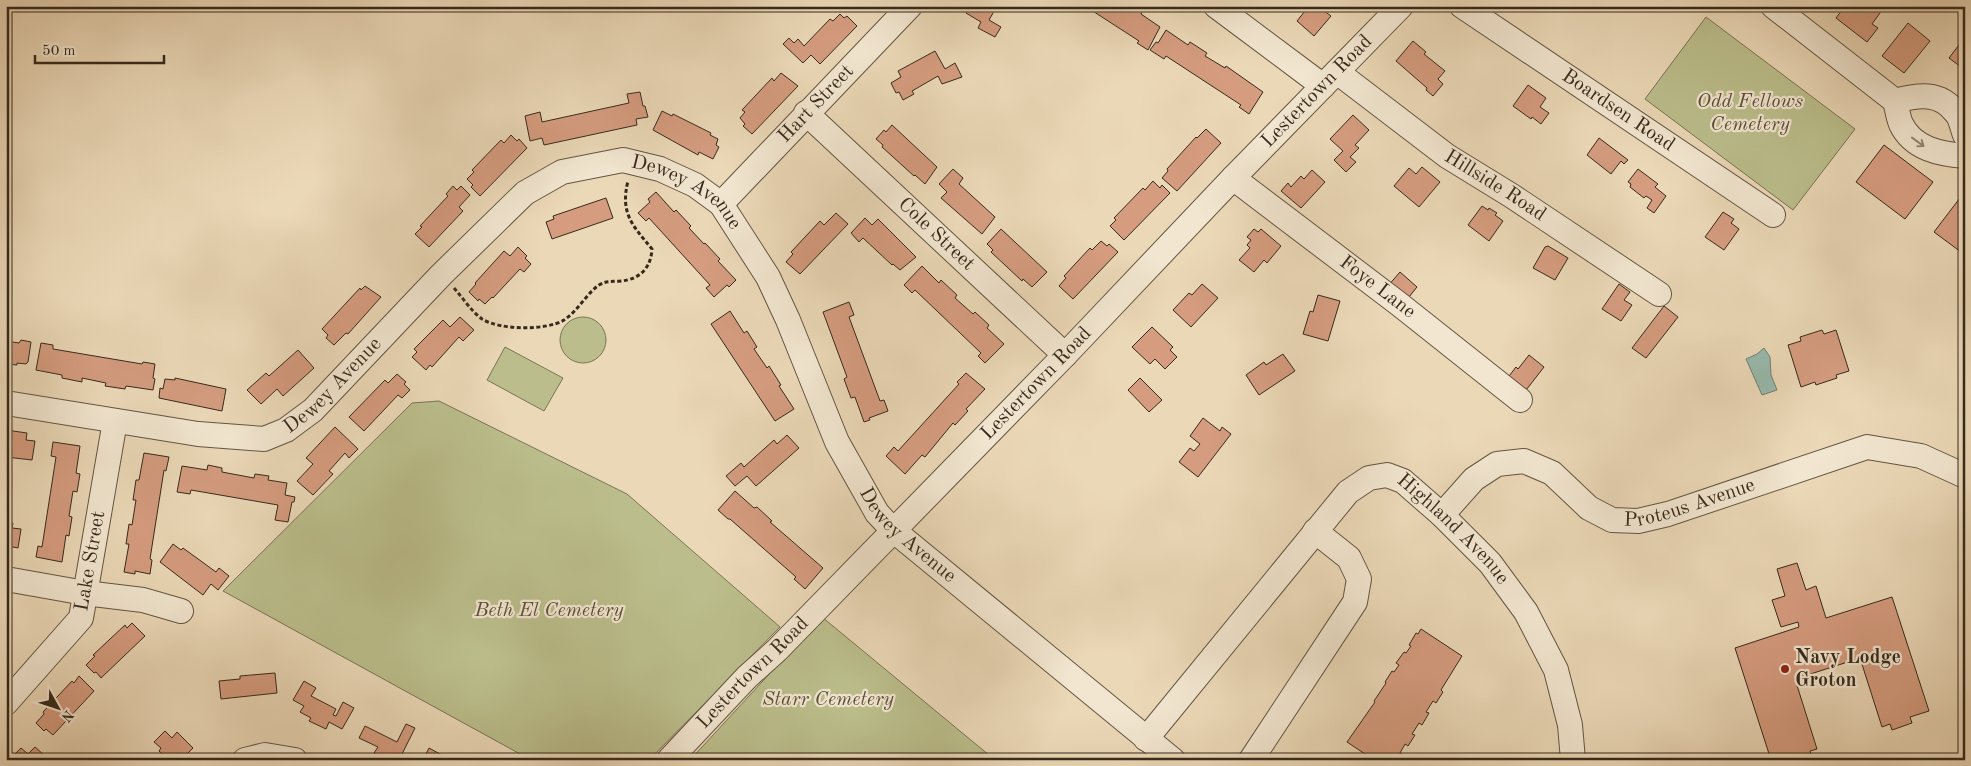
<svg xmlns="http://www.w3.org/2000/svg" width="1971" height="766" viewBox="0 0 1971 766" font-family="'Old Standard TT',serif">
	<rect width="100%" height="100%" fill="#ebd8b7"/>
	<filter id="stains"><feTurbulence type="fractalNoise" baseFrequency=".004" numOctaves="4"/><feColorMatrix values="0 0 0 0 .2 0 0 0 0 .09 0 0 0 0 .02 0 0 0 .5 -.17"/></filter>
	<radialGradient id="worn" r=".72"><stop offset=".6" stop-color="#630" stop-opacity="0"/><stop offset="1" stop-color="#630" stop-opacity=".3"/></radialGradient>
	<g fill="#bbbe8c" stroke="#797454">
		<path d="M1706,17L1855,129L1793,210L1645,99Z"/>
		<circle cx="583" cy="340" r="23"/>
		<path d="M505,347L563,378L544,411L487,380Z"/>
		<path d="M439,401L627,494L780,627L649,760H531L223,591L412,403Z"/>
		<path d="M822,617L995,760H690Z"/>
	</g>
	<path fill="#98baae" stroke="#718074" d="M1764,348L1770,357L1771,375L1777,390L1762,395L1746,359L1757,354Z"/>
	<g fill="#d59c7f" stroke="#372a1c">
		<path d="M970,6H997L989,20L1001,27L995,37L978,28L981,22L966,13Z"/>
		<path d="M1085,6H1134L1142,12L1141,14L1160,27L1148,50L1137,43L1139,41Z"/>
		<path d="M1309,6H1325L1323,10L1331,16L1314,36L1297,21Z"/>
		<path d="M1845,6H1885L1872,24L1878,28L1867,42L1836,18Z"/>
		<path d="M840,14L844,18L847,16L857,26L820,64L811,55L803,63L783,44L789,38L794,43L798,39L804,46L830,19L833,21Z"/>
		<path d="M1908,23L1930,41L1904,73L1882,56Z"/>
		<path d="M1166,30L1188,45L1190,42L1207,53L1205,56L1225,68L1226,66L1263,92L1249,114L1239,107L1241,105L1166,56L1164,59L1150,50L1156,42L1158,43Z"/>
		<path d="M1965,37V70L1949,58Z"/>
		<path d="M1413,41L1426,52L1424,54L1445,71L1438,79L1443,84L1433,96L1426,90L1427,88L1396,61Z"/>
		<path d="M935,51L945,69L955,63L962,77L942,84L938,76L912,91L914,94L903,100L899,92L896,93L891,83L901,77L898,71Z"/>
		<path d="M781,73L798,86L752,134L743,126L745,124L740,118L745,112L742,110L772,78L774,81Z"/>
		<path d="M1528,85L1546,98L1540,107L1549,113L1541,124L1532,117L1531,119L1513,106Z"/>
		<path d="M640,92L643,106H645L648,117L636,119L637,125L544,145L542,138L530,141L525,116L540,112L542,122L629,103L627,94Z"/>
		<path d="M662,111L672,116L673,114L711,133L710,135L718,139L716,145L719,147L713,159L699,152L698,155L653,130Z"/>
		<path d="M1353,115L1369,130L1355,145L1359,148L1350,157L1356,162L1346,172L1334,160L1343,151L1330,139Z"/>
		<path d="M892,125L937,167L925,184L915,175L914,176L882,147L883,145L876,139L884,130L886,132Z"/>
		<path d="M1206,129L1221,143L1177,191L1162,178L1168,171L1167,169L1196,137L1197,138Z"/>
		<path d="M511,135L517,141L519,139L527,148L480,196L471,187L473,185L467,179L474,172L472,170L501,140L504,143Z"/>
		<path d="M1599,138L1628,160L1624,164L1621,161L1611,174L1587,155Z"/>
		<path d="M1884,145L1933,182L1905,219L1856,182Z"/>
		<path d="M1422,167L1440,182L1419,207L1394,186L1409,168L1416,174Z"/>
		<path d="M953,169L963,178L959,184L995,217L982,234L941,198L947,192L939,184Z"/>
		<path d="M1638,169L1658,184L1655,187L1666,196L1654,213L1647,208L1652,200L1646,196L1644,198L1630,187L1631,184L1628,182Z"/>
		<path d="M1312,170L1325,182L1301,208L1281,191L1288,183L1291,187L1301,176L1304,179Z"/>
		<path d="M1153,181L1160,188L1162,185L1170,193L1124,240L1110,226L1116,220L1114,218L1143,188L1145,190Z"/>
		<path d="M453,186L457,190L461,186L470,195L459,207L463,211L429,247L415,234L422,227L420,226L448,196L446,194Z"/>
		<path d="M656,192L674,212L676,210L691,226L689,228L704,244L705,243L720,259L718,261L736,280L729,287L727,285L714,297L706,288L710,285L649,218L646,221L638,213L650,202L648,199Z"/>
		<path d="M1963,194L1965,196V255L1934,232Z"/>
		<path d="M606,198L613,218L552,239L546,222L554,219L553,216Z"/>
		<path d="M1482,206L1488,210L1489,208L1497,213L1495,215L1503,221L1489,241L1468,225Z"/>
		<path d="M1723,212L1734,219L1731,223L1739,229L1724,250L1705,237Z"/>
		<path d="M836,213L848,224L800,274L786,262L793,254L791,252L820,221L824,225Z"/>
		<path d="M865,218L872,225L878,219L916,257L900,270L893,264L892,265L863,238L859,242L851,233Z"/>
		<path d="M1001,229L1047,272L1032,287L1023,279L1022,281L991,252L993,250L987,244Z"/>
		<path d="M1254,229L1258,232L1261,229L1281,246L1267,263L1264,260L1254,272L1239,260L1250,248L1247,245L1251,240L1247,237Z"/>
		<path d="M1101,241L1107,246L1109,244L1118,252L1073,299L1059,286L1066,278L1064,276L1090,248L1092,250Z"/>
		<path d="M1548,246L1568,258L1555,280L1533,268L1545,247Z"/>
		<path d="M518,247L527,256L525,258L531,264L524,272L520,269L493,298L492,297L485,304L479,299L478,301L469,292L476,284L475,283L504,251L510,256Z"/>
		<path d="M922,266L939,283L941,280L957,295L955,298L973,314L975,312L989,325L987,328L1004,344L985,363L978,356L981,353L915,290L912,293L904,285Z"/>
		<path d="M1400,272L1417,287L1405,302L1387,287Z"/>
		<path d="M1202,284L1218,298L1191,327L1173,310L1189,293L1192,295Z"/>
		<path d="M1619,284L1630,292L1624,300L1632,305L1621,321L1602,309Z"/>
		<path d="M365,286L381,297L348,334L346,333L334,345L326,338L328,335L322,329L360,288L361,290Z"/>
		<path d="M1318,295L1340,301L1328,341L1303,334L1310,311L1313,312Z"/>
		<path d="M849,302L854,315L849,317L880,401L884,400L888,411L869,418L870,420L864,422L855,397L851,398L844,379L847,377L823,312Z"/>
		<path d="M1664,306L1678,317L1646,358L1632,348Z"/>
		<path d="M730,311L744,333L747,331L757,347L754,349L767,368L769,366L781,385L779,386L794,409L775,421L711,324Z"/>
		<path d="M460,317L474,330L463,341L459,337L432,367L430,365L426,370L412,357L417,352L414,349L443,320L450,327Z"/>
		<path d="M1152,327L1173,347L1170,350L1177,357L1165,369L1155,359L1150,364L1132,347Z"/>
		<path d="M1822,330L1824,334L1836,330L1849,371L1836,375L1837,378L1816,385L1815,382L1801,387L1788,345L1801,341L1800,337Z"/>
		<path d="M21,340L31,342L28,362L26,364L17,363V365L6,364V341L19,343Z"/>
		<path d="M41,343L53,345V349L142,364L143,362L155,364L153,378L155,379L153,390L126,386L125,389L105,386L106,383L82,378V382L62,378V375L36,370Z"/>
		<path d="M298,350L314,368L283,396L277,389L261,404L247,390L266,373L269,376Z"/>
		<path d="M1283,354L1295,371L1259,395L1246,375L1264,362L1266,365Z"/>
		<path d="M1529,355L1544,367L1523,394L1506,380L1516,367L1518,369Z"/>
		<path d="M966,373L985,389L966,409L968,411L955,425L953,423L925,457L922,455L905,474L886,456L894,447L898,451L959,384L957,382Z"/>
		<path d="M397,374L406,382L404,384L410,390L402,398L398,395L364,431L349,417L385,380L388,383Z"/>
		<path d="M175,378L226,389L222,411L159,398L160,388L163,389L165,379L175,380Z"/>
		<path d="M1140,378L1162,400L1149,412L1128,390Z"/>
		<path d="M1203,418L1220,431L1222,427L1231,434L1198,477L1179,462L1190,448L1194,451L1200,444L1190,436Z"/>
		<path d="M335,427L358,449L349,458L345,453L329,471L333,474L313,495L297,481L313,464L306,458Z"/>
		<path d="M6,430L27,433L26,440L35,441L32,460L6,457Z"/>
		<path d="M787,435L799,448L756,486L747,476L735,486L726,476L741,463L744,467L774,440L777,444Z"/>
		<path d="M53,442L80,446L76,473L80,474L77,492L73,491L69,516L72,517L69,536L66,535L62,562L36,557L38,546L42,547L56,457L51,456Z"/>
		<path d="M144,453L169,457L166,471L164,470L150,559L152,560L150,574L135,571V574L124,572L129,544H126L129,524L132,525L136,500H133L136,480H139Z"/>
		<path d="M208,465L222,468V472L254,478L255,474L269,476L268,480L287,483L285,495L295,497L294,502H292L288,522L275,520L278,505L191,490L190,494L177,492L182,466L207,470Z"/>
		<path d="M735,491L754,508L757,507L772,521L770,522L823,568L805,589L794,579L796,577L730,519H728L718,510Z"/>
		<path d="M6,522L13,523L12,528L21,529L18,548L8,546L6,548Z"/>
		<path d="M173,544L181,550L183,548L216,572L219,568L229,576L218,590L211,584L203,595L160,562Z"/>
		<path d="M1797,563L1806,590L1816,586L1826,618L1892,597L1929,711L1910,717L1912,723L1892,730L1890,724L1882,727L1860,658L1795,679L1817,749L1810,751L1812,757L1804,760H1791L1790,758L1784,760H1771L1735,648L1799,627L1798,622L1781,627L1772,600L1785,596L1777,569Z"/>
		<path d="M132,623L145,636L101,678L96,672L94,673L86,665L95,656L93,655L125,625L127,628Z"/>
		<path d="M1421,629L1462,656L1441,690L1443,692L1436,703L1433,701L1426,712L1429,713L1422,725L1419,723L1412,734L1415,735L1408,746L1405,744L1400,753L1402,754L1399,760H1374L1347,742L1375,702L1374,701L1386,683L1385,682L1392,671L1394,672L1399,665L1396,663L1404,652L1406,653L1411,646L1409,645L1416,633L1418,634Z"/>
		<path d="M275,673L277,693L221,699L219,681L240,679V676Z"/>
		<path d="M79,676L94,691L53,735L46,729L44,731L36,723L44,714L43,712L72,681L74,683Z"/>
		<path d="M304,681L316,688L311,696L336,709L333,715L336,716L343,702L354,708L342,729L329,722L326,729L309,721L311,718L300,712L304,706L293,700Z"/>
		<path d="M406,724L415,728L399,760H386L374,753L378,747L359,738L365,726L397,742Z"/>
		<path d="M165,731L172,738L177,732L193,748L181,760H169L159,751L161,748L154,742Z"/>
		<path d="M35,747L44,755L42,757L45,760H9L21,748L28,754Z"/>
		<path d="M429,748L451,760H423Z"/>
	</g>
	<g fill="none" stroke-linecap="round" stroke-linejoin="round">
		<g stroke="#645643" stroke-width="26">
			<g id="minor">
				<path d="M1216,6L1323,86"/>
				<path id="s1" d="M1462,6L1773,215"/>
				<path d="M1773,6L1895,101C1897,108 1898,117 1901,124C1913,149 1940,154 1965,156"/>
				<path id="s2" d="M1337,72L1447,156L1512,196L1659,294"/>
				<path d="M1895,101C1918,95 1940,91 1956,113C1961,118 1962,128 1965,135"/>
				<path id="s3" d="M806,113L1065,355"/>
				<path id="s4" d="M1233,178L1399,304L1520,400"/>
				<path id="s5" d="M721,204L910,6"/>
				<path id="s6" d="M6,403L198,434L264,439L286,430L313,410L441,275L525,193L562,172L623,160L660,169L695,185L721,204L768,277L788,320L837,442L877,513L893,530L1173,760"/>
				<path id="s7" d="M1442,515L1474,479L1497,464L1524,461L1552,473L1589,508L1612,520L1638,521L1668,514L1867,447L1921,456L1965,476"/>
				<path d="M6,579L85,593L143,600L181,611"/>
				<path id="s8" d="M6,703L81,618L115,421"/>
				<path id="s9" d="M1146,739L1348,492L1369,478L1387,475L1403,481L1442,515L1490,563L1526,612L1556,670L1570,725L1573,760"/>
				<path d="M245,760L265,755L295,760"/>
				<path id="s10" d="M669,760L747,677L777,650L1065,355L1233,178L1401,6"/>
				<path d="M1251,760L1355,602L1359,579L1349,558L1315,531"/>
			</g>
		</g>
		<path stroke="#372a1c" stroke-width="3" stroke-dasharray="4 2.5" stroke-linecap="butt" d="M454,288C463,298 471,311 482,319C499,330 546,331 564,320C578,311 586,294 599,285C607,280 613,282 621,281C641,279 651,267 652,249C632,225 620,213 628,181"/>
		<use href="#minor" stroke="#f2e6d0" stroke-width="24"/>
	</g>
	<defs><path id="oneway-shaft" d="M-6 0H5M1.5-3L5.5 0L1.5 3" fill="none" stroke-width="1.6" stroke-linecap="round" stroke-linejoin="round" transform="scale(1.25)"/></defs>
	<use stroke="#948876" href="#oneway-shaft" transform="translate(1918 142) rotate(36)"/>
	<circle fill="#8f2418" stroke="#f2e6d0" stroke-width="2" cx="1785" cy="669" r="5"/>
	<g text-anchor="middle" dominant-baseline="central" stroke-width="4.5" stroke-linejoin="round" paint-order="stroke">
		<g font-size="20" fill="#372a1c" stroke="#f2e6d0">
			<text stroke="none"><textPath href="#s10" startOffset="931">Lestertown Road</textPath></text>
			<text stroke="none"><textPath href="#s5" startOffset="138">Hart Street</textPath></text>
			<text stroke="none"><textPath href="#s1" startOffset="188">Boardsen Road</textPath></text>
			<text stroke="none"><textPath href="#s2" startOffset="195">Hillside Road</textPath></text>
			<text stroke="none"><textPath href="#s6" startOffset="799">Dewey Avenue</textPath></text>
			<text stroke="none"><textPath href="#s3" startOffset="178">Cole Street</textPath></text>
			<text stroke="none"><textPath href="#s4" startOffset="181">Foye Lane</textPath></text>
			<text stroke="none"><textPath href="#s6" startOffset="349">Dewey Avenue</textPath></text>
			<text stroke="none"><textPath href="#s10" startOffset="526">Lestertown Road</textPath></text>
			<text stroke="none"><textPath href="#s7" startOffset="290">Proteus Avenue</textPath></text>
			<text stroke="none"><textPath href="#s6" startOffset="1219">Dewey Avenue</textPath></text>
			<text stroke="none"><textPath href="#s9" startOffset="449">Highland Avenue</textPath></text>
			<text stroke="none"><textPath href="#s8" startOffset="171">Lake Street</textPath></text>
			<text stroke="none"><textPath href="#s10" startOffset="121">Lestertown Road</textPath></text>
		</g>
		<g font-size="20" font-style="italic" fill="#584f38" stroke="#f2e6d0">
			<text x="1750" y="102">Odd Fellows<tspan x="1750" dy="23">Cemetery</tspan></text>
			<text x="549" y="611">Beth El Cemetery</text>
			<text x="828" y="700">Starr Cemetery</text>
		</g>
		<g font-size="20" font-weight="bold" fill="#372a1c" stroke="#f2e6d0" text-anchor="start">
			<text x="1795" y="658">Navy Lodge<tspan x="1795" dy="23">Groton</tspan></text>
		</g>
	</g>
	<rect width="1971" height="766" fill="none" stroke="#ebd8b7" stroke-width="25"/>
	<rect x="8" y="8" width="1956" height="751" fill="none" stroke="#372a1c" stroke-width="2.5"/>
	<rect x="12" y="12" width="1946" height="741" fill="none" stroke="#372a1c"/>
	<g transform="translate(58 708) rotate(130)" stroke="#f2e6d0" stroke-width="4" paint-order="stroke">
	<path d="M0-4L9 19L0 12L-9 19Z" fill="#372a1c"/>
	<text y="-8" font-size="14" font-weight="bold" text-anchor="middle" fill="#372a1c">N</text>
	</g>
	<path d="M35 55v8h129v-8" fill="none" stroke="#372a1c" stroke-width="2.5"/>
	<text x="42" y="55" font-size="15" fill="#372a1c" stroke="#f2e6d0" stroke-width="4" paint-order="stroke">50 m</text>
	<rect width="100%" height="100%" filter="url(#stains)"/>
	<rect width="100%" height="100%" fill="url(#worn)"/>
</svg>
